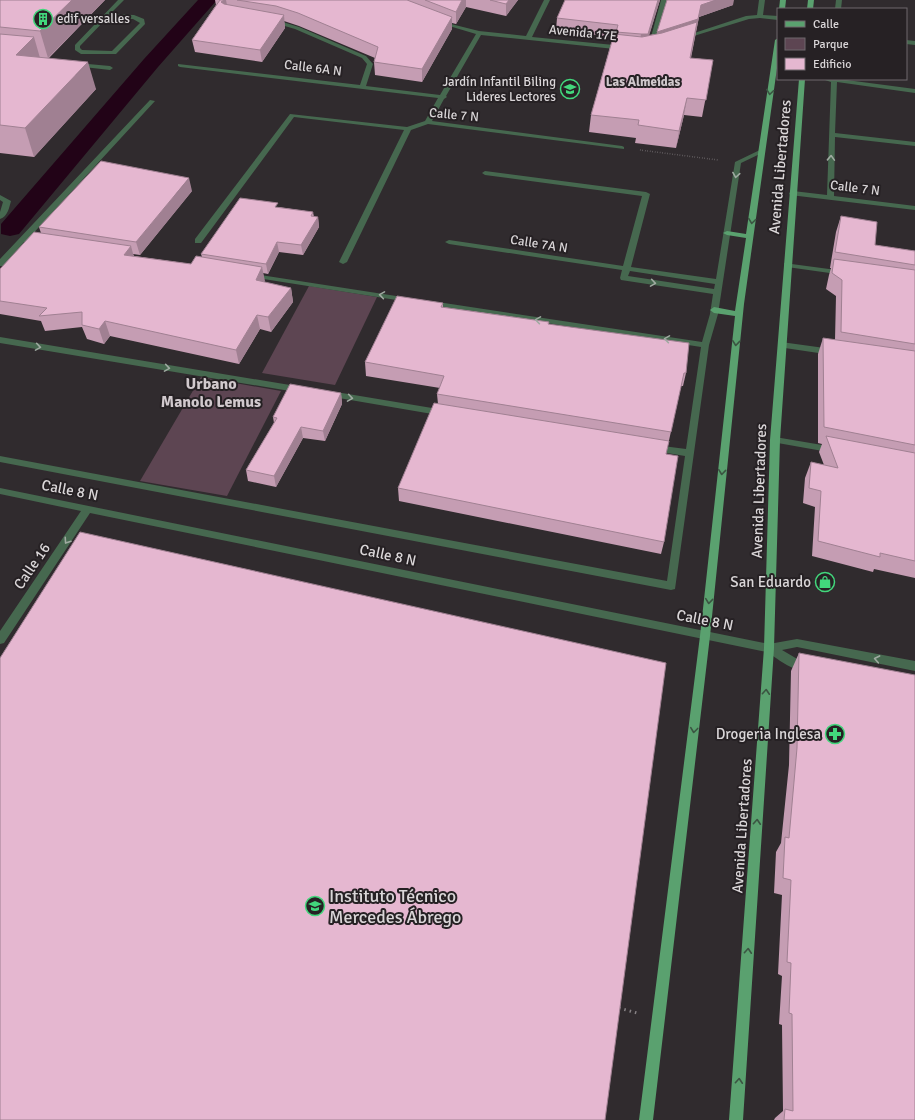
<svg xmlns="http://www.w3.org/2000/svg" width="915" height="1120" viewBox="0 0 915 1120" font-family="Signika,sans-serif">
	<rect width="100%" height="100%" fill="#302b2e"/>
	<g fill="#5d4552">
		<path d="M309,286L377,297L335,385L262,373Z"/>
		<path d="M201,377L281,391L227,496L140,481Z"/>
	</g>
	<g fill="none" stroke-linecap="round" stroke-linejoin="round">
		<path fill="#220317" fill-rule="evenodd" d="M198,0H217L158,67L19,234L10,236L1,234V224L144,59Z"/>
		<path stroke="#878285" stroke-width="1.5" stroke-dasharray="0.5 2" stroke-linecap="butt" d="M640,150L718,160"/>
		<path stroke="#878285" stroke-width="3" stroke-dasharray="1.5 4" stroke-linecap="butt" d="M619,1008L637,1013"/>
		<g fill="#46684f" fill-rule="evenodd">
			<path d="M118,0H124L110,14L134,15L144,19L145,24L116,54H81L75,50V45ZM107,18L133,19L140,23L112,51L82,50L80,48V46Z"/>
			<path d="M544,0H550L532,37L624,46L627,48L624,50L481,35L446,96L447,97L444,99L432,121L622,146L624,147V149L428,124L411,130L347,262L343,264L339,262L404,130L294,117L201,243H195V239L290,114L407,127L425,121L438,98L180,67L178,66V64L360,85L367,64L362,58L295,29L271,22V20L273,19L299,27L366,56L373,64L366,86L440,95L476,34L439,23V21L479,31L526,36Z"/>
			<path d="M661,0H667L653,47L648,48Z"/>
			<path d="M759,0H765L763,15L778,16V20L760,18L749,19L684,39L679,38L746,16L757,15Z"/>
			<path d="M836,0H842L841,9H835Z"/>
			<path d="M906,40L915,41V45L906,44Z"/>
			<path d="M77,63L110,66L113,68L110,70L75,66L74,65Z"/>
			<path d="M822,79H839L915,89V93L837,82L835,133L915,142V146L835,137L834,196L915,206V210L790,195L789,193L793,191L827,195L831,82Z"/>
			<path d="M150,100L155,101L28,239L42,241V245L24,242L3,266H0V259Z"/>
			<path d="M762,149L764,150V152L741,163L718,314L709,345L675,589L671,590L0,462V456L667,581L685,456L655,451L650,448L655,445L686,449L701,347L431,305L427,303L431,301L702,342L710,314L713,294L621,280L620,278L622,270L449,244L445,242L449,240L623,266L642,196L485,175L482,173L485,171L646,192L650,194L631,267L716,279L735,162ZM630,271L715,284L714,289L628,276Z"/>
			<path d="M0,195L11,201C9,208 8,216 0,219V212L3,202L0,200Z"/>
			<path d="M784,263L844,271L848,273L844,275L787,267H784Z"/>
			<path d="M248,273L409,298L413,300L409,302L251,277H248Z"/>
			<path d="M0,337L302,387L306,390L302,393L0,343Z"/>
			<path d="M781,342L832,349L836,352L832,355L778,347V343Z"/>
			<path d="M330,391L444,410L448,413L444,416L327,396L326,394L327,392Z"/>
			<path d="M775,437L834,447L839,450L834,453L772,442L770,440L772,438Z"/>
			<path d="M0,488L769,644L797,639L915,661V671L797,647L782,650L799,660L811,664L812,667L811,670C797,675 778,659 767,652L90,513L4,643L0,644V631L81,511L0,494Z"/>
		</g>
		<g fill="#5aa16f" fill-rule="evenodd">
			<path d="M780,0H786L785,9H779Z"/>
			<path d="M808,0H814L813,9H807Z"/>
			<path d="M778,38V61L744,304L710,636L653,1120H639L700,636L735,316L714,313L710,310L714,307L735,311L746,238L727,235L723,233L727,231L746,234L775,40Z"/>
			<path d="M799,79H805L780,440L774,648L743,1120H729L764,648L770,440Z"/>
		</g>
	</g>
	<g fill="#c59db3">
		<path d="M0,0H105L49,58L96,89L34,157L0,153Z"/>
		<path d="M215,0H518L506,16L466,7L456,24L452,23V29L422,82L375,75L374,62L375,58L299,26L284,21L285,28L262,62L195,52L192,40L216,5Z"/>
		<path d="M660,0L649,35L657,34L667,0L733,5L699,17L691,58L713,60L702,117L684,115L676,148L635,143L636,138L589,132L591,115L613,37L556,30L557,18Z"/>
		<path d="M192,191L140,255L133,254L134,256L191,264L202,257L201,254L278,207L313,212L314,217H318L319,227L303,255L279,252L268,274L263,273L264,282L291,288L293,302L271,332L260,329L239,364L110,336L104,344L87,339L82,327L45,331L41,321L0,314V269L41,233L39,227Z"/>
		<path d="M841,216L875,245L915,251V578L874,569L873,572L812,556L815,507L803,503L805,478L811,462L824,465L819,452L822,444L818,443V354L823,338L835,340L836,296L826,289L829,275L831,268H830L836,232Z"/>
		<path d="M443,303V307L549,322V324L686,373L683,386H681L666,454L664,542L661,554L399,501L398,488L438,404L437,394L440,388L366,376L365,362Z"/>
		<path d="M341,393L342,404L325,441L303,438L276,487L248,481L246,470L274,423L273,417Z"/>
		<path d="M799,653L915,1120H774L775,1118L783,1111L782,1025L779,1024L782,976L778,974L782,895L774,893L776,852L781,843L789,765L791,671Z"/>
	</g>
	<g fill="#a08092">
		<path d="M72,0H105L48,58L40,31Z"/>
		<path d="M224,0H226L228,11L221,2Z"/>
		<path d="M462,0H466V7L456,24V12Z"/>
		<path d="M509,0H518L506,16V4Z"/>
		<path d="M658,0H660L646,46H639L641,34Z"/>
		<path d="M716,0H734L733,5L699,17L687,75L655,44L657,32L701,5Z"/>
		<path d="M284,15L285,28L262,62L260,50Z"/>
		<path d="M452,17V29L422,82V69Z"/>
		<path d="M34,37L42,65L16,55Z"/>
		<path d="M88,62L96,89L34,157L25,128Z"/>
		<path d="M687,98L684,115L676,148L679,131Z"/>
		<path d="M189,178L192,191L140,255L136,242Z"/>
		<path d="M318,217L319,227L303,255L301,245Z"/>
		<path d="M277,242L279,252L268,274L266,264Z"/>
		<path d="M131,246L135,261L124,255Z"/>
		<path d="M262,267L265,281L258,294L256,280Z"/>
		<path d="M291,288L293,302L271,332L268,317Z"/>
		<path d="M257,315L260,329L239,364L236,350Z"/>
		<path d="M105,321L110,336L104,344L99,329Z"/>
		<path d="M341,393L342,404L325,441L323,431Z"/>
		<path d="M301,427L303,438L276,487L274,476Z"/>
	</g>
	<g fill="#e5b7d0" stroke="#a08092">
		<path d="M0,0H72L40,31L0,27Z"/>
		<path d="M220,0H224L221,2L224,4L284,15L260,50L192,40Z"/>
		<path d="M237,0H407L452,17L422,69L374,62L378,47L298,13L276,6Z"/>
		<path d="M425,0H462L456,12Z"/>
		<path d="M490,0H509L506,4Z"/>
		<path d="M565,0H658L648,34H641L616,32L618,25L557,18Z"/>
		<path d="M667,0H716L701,5L698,19L657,32Z"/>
		<path d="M697,22L690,58L713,60L706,100L687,98L679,131L638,125L639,120L591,115L614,34L642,37L662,33Z"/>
		<path d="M0,34L34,37L16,55L88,62L25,128L0,125Z"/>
		<path d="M101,161L189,178L136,242L39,227Z"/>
		<path d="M240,198L278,203L275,207L313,212L311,216L318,217L301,245L277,242L266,264L201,254Z"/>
		<path d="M841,216L877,222L875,245L915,251V265L835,252Z"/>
		<path d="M34,232L131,246L124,255L191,264L196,256L262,267L256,280L291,288L268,317L257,315L236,350L105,321L99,329L82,325V312L39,316L47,308L0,301V269Z"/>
		<path d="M834,259L915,270V344L841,332L842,280L832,273Z"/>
		<path d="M397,296L443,303L441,307L549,322L548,324L689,343L686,373H684L671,432L437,394L444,376L365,362Z"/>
		<path d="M823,338L915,351V445L824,427Z"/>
		<path d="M290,384L341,393L323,431L301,427L274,476L246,470L277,418L273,417Z"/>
		<path d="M434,403L669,441L666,454L678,456L664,542L398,488Z"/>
		<path d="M826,436L915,453V561L880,553V557L818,541L821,491L809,488L811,462L838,468Z"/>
		<path d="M80,532L666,663L605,1120H0V658Z"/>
		<path d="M799,653L915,675V1120H784L785,1109L793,1111L792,1014L789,1013L791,963L787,962L791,880L783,878L785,837L789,838L797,748Z"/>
	</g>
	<defs><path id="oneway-chevron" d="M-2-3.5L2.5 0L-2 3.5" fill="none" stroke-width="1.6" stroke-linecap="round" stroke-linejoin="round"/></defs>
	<g stroke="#3b5442">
		<use href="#oneway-chevron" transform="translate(770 92) rotate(98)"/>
		<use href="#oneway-chevron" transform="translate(752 221) rotate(98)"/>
		<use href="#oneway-chevron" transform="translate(736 343) rotate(96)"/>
		<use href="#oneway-chevron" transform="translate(722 472) rotate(96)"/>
		<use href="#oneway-chevron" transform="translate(709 601) rotate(96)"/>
		<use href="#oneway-chevron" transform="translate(766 692) rotate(-86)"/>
		<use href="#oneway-chevron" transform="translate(694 730) rotate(97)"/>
		<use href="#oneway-chevron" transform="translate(757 822) rotate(-86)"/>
		<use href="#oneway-chevron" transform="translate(748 951) rotate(-86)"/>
		<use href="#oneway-chevron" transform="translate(739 1081) rotate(-86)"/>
	</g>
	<g stroke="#9faaa1">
		<use href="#oneway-chevron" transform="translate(831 158) rotate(-88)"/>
		<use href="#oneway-chevron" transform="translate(736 175) rotate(99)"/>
		<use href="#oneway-chevron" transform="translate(653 283) rotate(9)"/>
		<use href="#oneway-chevron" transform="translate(382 295) rotate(-171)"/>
		<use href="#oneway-chevron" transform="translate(538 320) rotate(-171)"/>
		<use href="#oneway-chevron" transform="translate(667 339) rotate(-171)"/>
		<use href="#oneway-chevron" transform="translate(38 347) rotate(9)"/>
		<use href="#oneway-chevron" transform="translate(167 368) rotate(9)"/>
		<use href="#oneway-chevron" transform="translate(350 398) rotate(9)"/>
		<use href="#oneway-chevron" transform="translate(67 541) rotate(124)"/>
		<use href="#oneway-chevron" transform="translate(877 659) rotate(-169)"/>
	</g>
	<defs>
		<g id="building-ring" transform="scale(1)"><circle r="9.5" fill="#262124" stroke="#42d77c" stroke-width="1.5"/><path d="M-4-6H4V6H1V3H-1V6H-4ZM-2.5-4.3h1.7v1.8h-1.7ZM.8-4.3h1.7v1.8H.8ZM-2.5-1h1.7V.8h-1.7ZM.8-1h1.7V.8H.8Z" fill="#42d77c"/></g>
		<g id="school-ring" transform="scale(1)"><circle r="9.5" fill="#262124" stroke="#42d77c" stroke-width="1.5"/><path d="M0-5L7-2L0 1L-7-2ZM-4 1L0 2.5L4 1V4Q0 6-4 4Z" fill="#42d77c"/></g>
		<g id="shop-ring" transform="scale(1)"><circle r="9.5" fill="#262124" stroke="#42d77c" stroke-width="1.5"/><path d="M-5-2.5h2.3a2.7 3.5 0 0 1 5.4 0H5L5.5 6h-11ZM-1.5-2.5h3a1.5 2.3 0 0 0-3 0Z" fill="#42d77c"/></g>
		<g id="pharmacy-ring" transform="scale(1)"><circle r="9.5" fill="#262124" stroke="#42d77c" stroke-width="1.5"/><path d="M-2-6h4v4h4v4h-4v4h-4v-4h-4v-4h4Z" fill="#42d77c"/></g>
	</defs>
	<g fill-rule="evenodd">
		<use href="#building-ring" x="43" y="19"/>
		<use href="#school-ring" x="570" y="89"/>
		<use href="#shop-ring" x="825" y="582"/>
		<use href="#pharmacy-ring" x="835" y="734"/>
		<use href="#school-ring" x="315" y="906"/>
	</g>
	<g text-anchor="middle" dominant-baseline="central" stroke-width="4" stroke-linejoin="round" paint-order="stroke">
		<g font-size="13" fill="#dad6d8" stroke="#262124" text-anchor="start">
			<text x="57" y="19">edif versalles</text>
			<text x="556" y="82" text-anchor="end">Jardín Infantil Biling<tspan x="556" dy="15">Lideres Lectores</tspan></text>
		</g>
		<g font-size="13" fill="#dad6d8" stroke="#262124">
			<text transform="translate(583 33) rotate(6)">Avenida 17E</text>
			<text transform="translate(313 68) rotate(7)">Calle 6A N</text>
			<text transform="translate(454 115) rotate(5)">Calle 7 N</text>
			<text transform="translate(855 188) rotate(7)">Calle 7 N</text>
			<text transform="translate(539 244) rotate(9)">Calle 7A N</text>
		</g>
		<g font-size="13" font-weight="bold" fill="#d1c9cd" stroke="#262124">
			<text x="643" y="82">Las Almeidas</text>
		</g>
		<g font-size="15" fill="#dad6d8" stroke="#262124">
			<text transform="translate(780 167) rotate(-85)">Avenida Libertadores</text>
			<text transform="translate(70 490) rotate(11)">Calle 8 N</text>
			<text transform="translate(759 491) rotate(-88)">Avenida Libertadores</text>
			<text transform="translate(388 555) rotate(12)">Calle 8 N</text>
			<text transform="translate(32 566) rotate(-56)">Calle 16</text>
			<text transform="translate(705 620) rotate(11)">Calle 8 N</text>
			<text transform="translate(742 826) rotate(-86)">Avenida Libertadores</text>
		</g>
		<g font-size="15" fill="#dad6d8" stroke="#262124" text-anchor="end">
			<text x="811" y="582">San Eduardo</text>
			<text x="821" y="734">Drogeria Inglesa</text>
		</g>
		<g font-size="16" font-weight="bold" fill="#d1c9cd" stroke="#262124">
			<text x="211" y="384">Urbano<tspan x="211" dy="18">Manolo Lemus</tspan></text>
		</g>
		<g font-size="18" fill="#dad6d8" stroke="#262124" text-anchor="start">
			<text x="329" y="896">Instituto Técnico<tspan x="329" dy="21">Mercedes Ábrego</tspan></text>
		</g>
	</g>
	<rect x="777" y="8" width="130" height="72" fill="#262124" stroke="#6e696c"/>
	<rect x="785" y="21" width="20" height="6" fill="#5aa16f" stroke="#6e696c"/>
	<text x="813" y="28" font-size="12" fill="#dad6d8">Calle</text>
	<rect x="785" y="38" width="20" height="12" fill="#5d4552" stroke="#6e696c"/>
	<text x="813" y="48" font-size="12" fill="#dad6d8">Parque</text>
	<rect x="785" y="58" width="20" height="12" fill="#e5b7d0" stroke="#6e696c"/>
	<text x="813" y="68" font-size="12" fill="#dad6d8">Edificio</text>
</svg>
